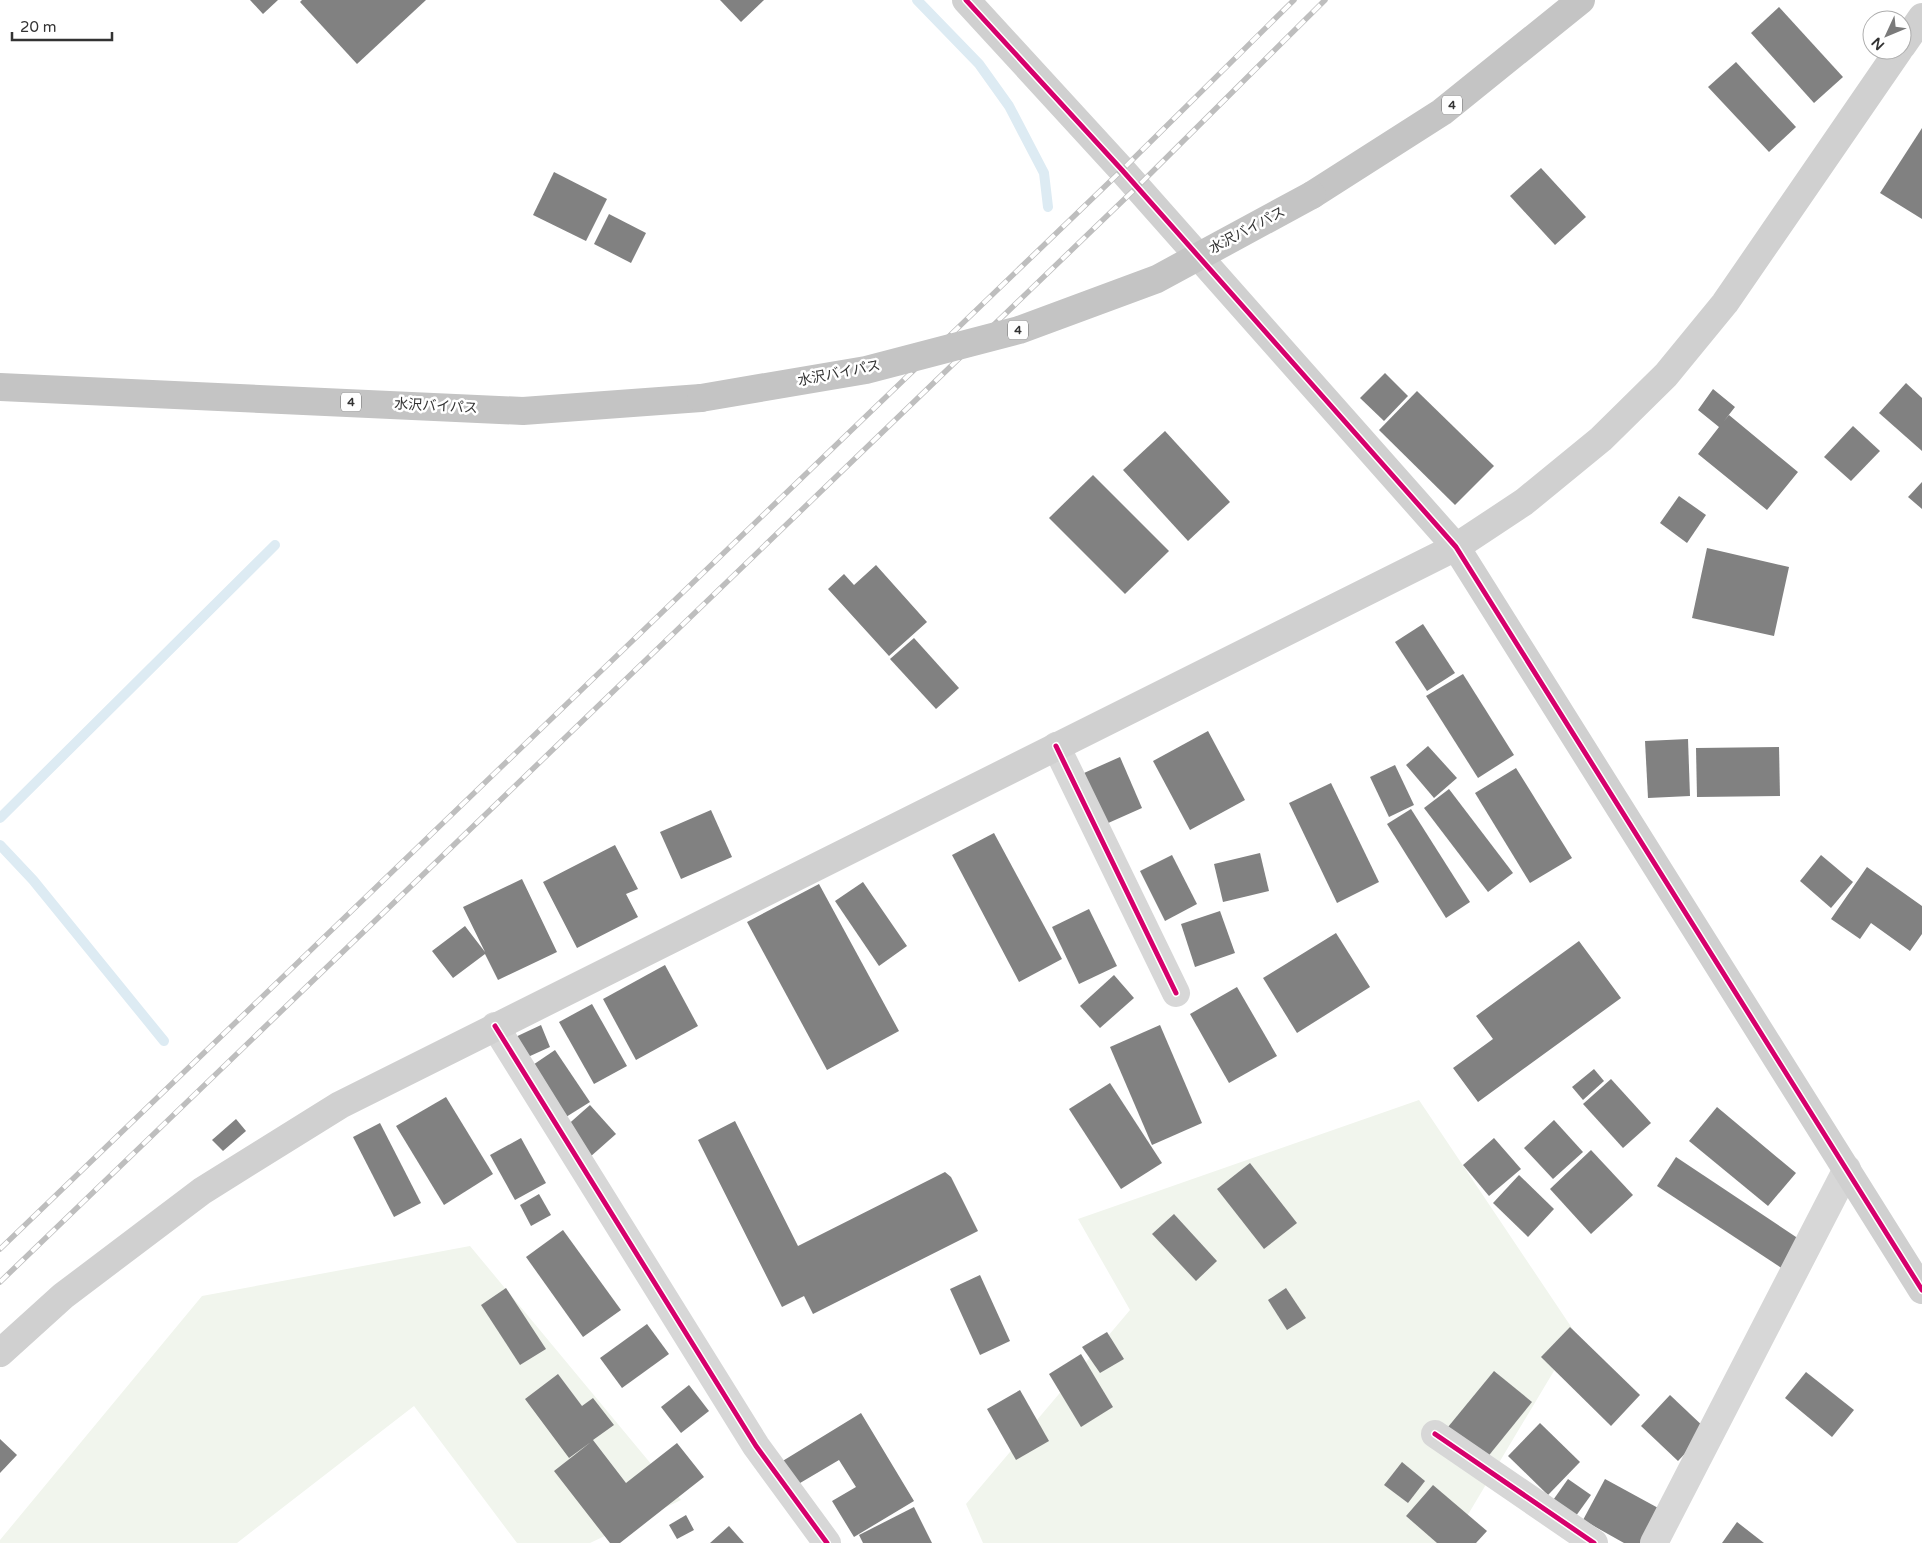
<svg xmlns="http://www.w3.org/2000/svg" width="1922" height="1543" viewBox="0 0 1922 1543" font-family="'Varela Round','Noto Sans JP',sans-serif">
	<rect width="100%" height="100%" fill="#fff"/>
	<g fill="#f1f5ed">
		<path d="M1419,1100L1576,1334L1451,1543H983L966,1504L1130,1310L1078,1219Z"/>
		<path d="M470,1246L681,1500L590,1543H517L414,1406L237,1543H0V1540L202,1296Z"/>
	</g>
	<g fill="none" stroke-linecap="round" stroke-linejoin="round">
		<g stroke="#ddebf3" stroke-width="10">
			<path d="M917,0L979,64L1009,106L1044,173L1048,207"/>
			<path d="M0,818L275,545"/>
			<path d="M0,845L33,880L164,1041"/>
		</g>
	</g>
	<g fill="#818181">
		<path d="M250,0H278L263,14Z"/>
		<path d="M302,0H426L357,64L300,2Z"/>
		<path d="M720,0H764L741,22Z"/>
		<path d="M1779,7L1843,77L1814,103L1751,33Z"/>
		<path d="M1736,62L1796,127L1769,152L1708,87Z"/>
		<path d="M1922,128V219L1880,193Z"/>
		<path d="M1541,168L1586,217L1555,245L1510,196Z"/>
		<path d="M554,172L607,199L586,241L533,215Z"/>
		<path d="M609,214L646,233L631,263L594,244Z"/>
		<path d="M1385,373L1408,396L1384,421L1360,398Z"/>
		<path d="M1906,383L1922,398V451L1879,413Z"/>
		<path d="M1713,389L1735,407L1724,421L1729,415L1798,472L1767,510L1698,454L1719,427L1698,410Z"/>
		<path d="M1417,391L1494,466L1455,505L1379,430Z"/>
		<path d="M1853,426L1880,451L1851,481L1824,457Z"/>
		<path d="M1165,431L1230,502L1188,541L1123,470Z"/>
		<path d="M1093,475L1169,551L1125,594L1049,518Z"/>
		<path d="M1922,482V509L1908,497Z"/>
		<path d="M1679,496L1706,515L1687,543L1660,523Z"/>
		<path d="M1707,548L1789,567L1774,636L1692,618Z"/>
		<path d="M876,565L927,622L889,656L828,589L844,574L854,585Z"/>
		<path d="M1423,624L1455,673L1427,691L1395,642Z"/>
		<path d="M914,638L959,688L936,709L890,659Z"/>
		<path d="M1463,674L1514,755L1478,778L1426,696Z"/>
		<path d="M1208,731L1245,800L1190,830L1153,761Z"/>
		<path d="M1688,739L1690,796L1648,798L1645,741Z"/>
		<path d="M1428,746L1457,778L1434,798L1406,765Z"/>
		<path d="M1779,747L1780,796L1697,797L1696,748Z"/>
		<path d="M1120,757L1142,808L1106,824L1084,773Z"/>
		<path d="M1395,765L1414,805L1389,817L1370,777Z"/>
		<path d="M1516,768L1572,858L1530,883L1475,793Z"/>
		<path d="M1331,783L1379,882L1337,903L1289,803Z"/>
		<path d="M1449,789L1513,873L1488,892L1424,808Z"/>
		<path d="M1411,809L1470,902L1446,918L1387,824Z"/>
		<path d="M711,810L732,857L681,879L660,832Z"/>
		<path d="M994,833L1062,959L1019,982L952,855Z"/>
		<path d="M615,845L638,889L626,894L638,917L577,948L543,882Z"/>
		<path d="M1260,853L1269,891L1223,902L1214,864Z"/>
		<path d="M1172,855L1197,904L1165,921L1140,871Z"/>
		<path d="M1821,855L1853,882L1831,908L1800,881Z"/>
		<path d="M1867,867L1922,906V934L1910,951L1871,923L1860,939L1831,919Z"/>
		<path d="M522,879L557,952L498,980L485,954L453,978L432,951L465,926L485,952L463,907Z"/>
		<path d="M863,882L907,946L879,966L835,901Z"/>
		<path d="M819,884L899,1031L827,1070L747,922Z"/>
		<path d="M1089,909L1117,966L1079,984L1052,927Z"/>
		<path d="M1220,911L1235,953L1195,967L1181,924Z"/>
		<path d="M1336,933L1370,987L1297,1033L1263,978Z"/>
		<path d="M1579,941L1621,998L1478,1102L1453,1068L1493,1039L1476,1016Z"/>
		<path d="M665,965L698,1026L636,1060L603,999Z"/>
		<path d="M1114,975L1134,998L1100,1028L1080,1006Z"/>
		<path d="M1237,987L1277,1056L1229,1083L1190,1014Z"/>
		<path d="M592,1004L627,1066L594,1084L559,1022Z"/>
		<path d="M541,1025L550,1047L519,1061L509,1040Z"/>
		<path d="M1160,1025L1202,1123L1152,1145L1110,1047Z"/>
		<path d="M555,1050L590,1102L558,1122L524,1071Z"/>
		<path d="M1594,1069L1604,1081L1583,1100L1572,1087Z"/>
		<path d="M1611,1079L1651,1123L1623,1148L1583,1104Z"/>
		<path d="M1110,1083L1162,1163L1121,1189L1069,1109Z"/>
		<path d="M446,1097L493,1174L444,1205L396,1126Z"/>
		<path d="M590,1105L616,1134L590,1157L564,1128Z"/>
		<path d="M1717,1107L1796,1173L1768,1206L1689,1141Z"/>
		<path d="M236,1119L246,1131L223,1151L212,1140Z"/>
		<path d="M1554,1120L1583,1152L1553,1179L1524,1148Z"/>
		<path d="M735,1121L798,1246L945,1172L951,1177L978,1231L813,1314L804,1296L782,1307L698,1140Z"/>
		<path d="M380,1123L421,1203L394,1217L353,1137Z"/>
		<path d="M521,1138L546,1183L515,1200L490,1155Z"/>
		<path d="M1494,1138L1521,1169L1489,1196L1463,1165Z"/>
		<path d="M1591,1150L1633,1195L1591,1234L1550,1189Z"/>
		<path d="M1676,1157L1802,1241L1783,1269L1657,1186Z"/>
		<path d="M1250,1163L1297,1223L1264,1249L1217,1189Z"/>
		<path d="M1519,1175L1554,1209L1528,1237L1493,1203Z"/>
		<path d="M539,1194L551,1215L531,1226L520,1205Z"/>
		<path d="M1174,1214L1217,1261L1196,1281L1152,1234Z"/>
		<path d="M563,1230L621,1310L583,1337L526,1257Z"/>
		<path d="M980,1275L1010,1341L980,1355L950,1289Z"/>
		<path d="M506,1288L546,1349L520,1365L481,1305Z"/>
		<path d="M1286,1288L1306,1318L1287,1330L1268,1300Z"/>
		<path d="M647,1324L669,1354L622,1388L600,1358Z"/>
		<path d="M1570,1327L1640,1395L1611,1426L1541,1357Z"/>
		<path d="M1107,1332L1124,1359L1100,1373L1082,1347Z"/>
		<path d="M1081,1354L1113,1407L1081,1427L1049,1374Z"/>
		<path d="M1494,1371L1532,1402L1486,1459L1448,1427Z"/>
		<path d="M1806,1372L1854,1410L1832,1437L1785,1398Z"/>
		<path d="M558,1374L582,1406L593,1398L614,1425L593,1440L626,1483L677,1443L704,1477L620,1543H610L554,1471L591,1442L569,1458L525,1399Z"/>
		<path d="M689,1385L709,1411L681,1433L661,1407Z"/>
		<path d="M1020,1390L1049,1441L1016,1460L987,1409Z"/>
		<path d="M1670,1395L1707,1430L1678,1461L1641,1426Z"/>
		<path d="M861,1413L914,1501L854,1537L832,1501L856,1487L839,1460L795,1486L781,1462Z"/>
		<path d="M1540,1423L1580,1462L1548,1495L1508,1456Z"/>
		<path d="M0,1439L17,1455L0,1473Z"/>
		<path d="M1402,1462L1425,1481L1408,1503L1384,1485Z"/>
		<path d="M1568,1479L1591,1495L1573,1520L1551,1503Z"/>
		<path d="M1605,1479L1660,1509L1641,1543H1624L1583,1520Z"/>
		<path d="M1433,1485L1487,1531L1476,1543H1437L1406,1516Z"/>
		<path d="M914,1507L932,1543H863L859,1535Z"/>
		<path d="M686,1515L694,1530L677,1539L669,1525Z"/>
		<path d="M1737,1522L1764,1543H1722Z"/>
		<path d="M729,1526L744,1543H710Z"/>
	</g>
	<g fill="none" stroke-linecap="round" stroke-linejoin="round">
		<g stroke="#d7d7d7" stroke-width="28">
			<path d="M1056,746L1176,993"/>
			<path d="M495,1026L756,1446L827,1543"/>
			<path d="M1435,1434L1594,1543"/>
			<path d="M1654,1543L1847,1169"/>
		</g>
		<g stroke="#d0d0d0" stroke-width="28">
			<path d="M966,0L1122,170L1456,547L1922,1290"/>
			<path d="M1902,46L1922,17"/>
			<path d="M0,1353L63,1296L202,1191L340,1105L1456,547L1524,502L1601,439L1666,375L1725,303L1899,50"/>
		</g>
		<g stroke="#c4c4c4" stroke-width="28">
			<path d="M1312,195L1442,112L1581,0"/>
			<path d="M0,387L523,411L701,398"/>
		</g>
		<g stroke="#bebebe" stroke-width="5.5">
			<g id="rail">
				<path d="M0,1249L1122,170L1294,0"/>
				<path d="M0,1282L1137,187L1325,0"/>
			</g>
		</g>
		<use href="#rail" stroke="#fff" stroke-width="4" stroke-dasharray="11" stroke-linecap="butt"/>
		<path stroke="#c4c4c4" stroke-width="28" d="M701,398L866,370L1019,330L1157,279L1312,195"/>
		<g stroke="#fff" stroke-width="8">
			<g id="cycleway">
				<path d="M966,0L1122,170L1456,547L1922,1290"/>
				<path d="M1056,746L1176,993"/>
				<path d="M495,1026L756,1446L827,1543"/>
				<path d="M1435,1434L1594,1543"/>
			</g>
		</g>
		<use href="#cycleway" stroke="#d6006c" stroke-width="5"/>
	</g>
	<g text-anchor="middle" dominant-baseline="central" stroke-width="5" stroke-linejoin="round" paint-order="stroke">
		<g fill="#fff" stroke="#707070" stroke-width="1">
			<rect x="1442" y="95.5" width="20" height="19" rx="4"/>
			<rect x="1008" y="320.5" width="20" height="19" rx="4"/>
			<rect x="341" y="392.5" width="20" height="19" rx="4"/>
		</g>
		<g font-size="12" font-weight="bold" fill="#333">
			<text x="1452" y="105">4</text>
			<text x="1018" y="330">4</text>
			<text x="351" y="402">4</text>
		</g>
		<g font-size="14" fill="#333" stroke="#fff">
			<text transform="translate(1247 230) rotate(-28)">水沢バイパス</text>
			<text transform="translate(839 373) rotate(-11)">水沢バイパス</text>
			<text transform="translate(436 406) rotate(3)">水沢バイパス</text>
		</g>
	</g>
	<g transform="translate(1887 35) rotate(226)"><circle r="24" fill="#ffffff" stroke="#adadad"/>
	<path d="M0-4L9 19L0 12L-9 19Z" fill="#7a7a7a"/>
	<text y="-8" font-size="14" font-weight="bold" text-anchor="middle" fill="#333333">N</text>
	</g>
	<path d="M12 32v8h100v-8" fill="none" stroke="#333333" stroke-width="2.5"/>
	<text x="20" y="32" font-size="15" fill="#333333" stroke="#ffffff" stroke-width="4" paint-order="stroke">20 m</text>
</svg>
